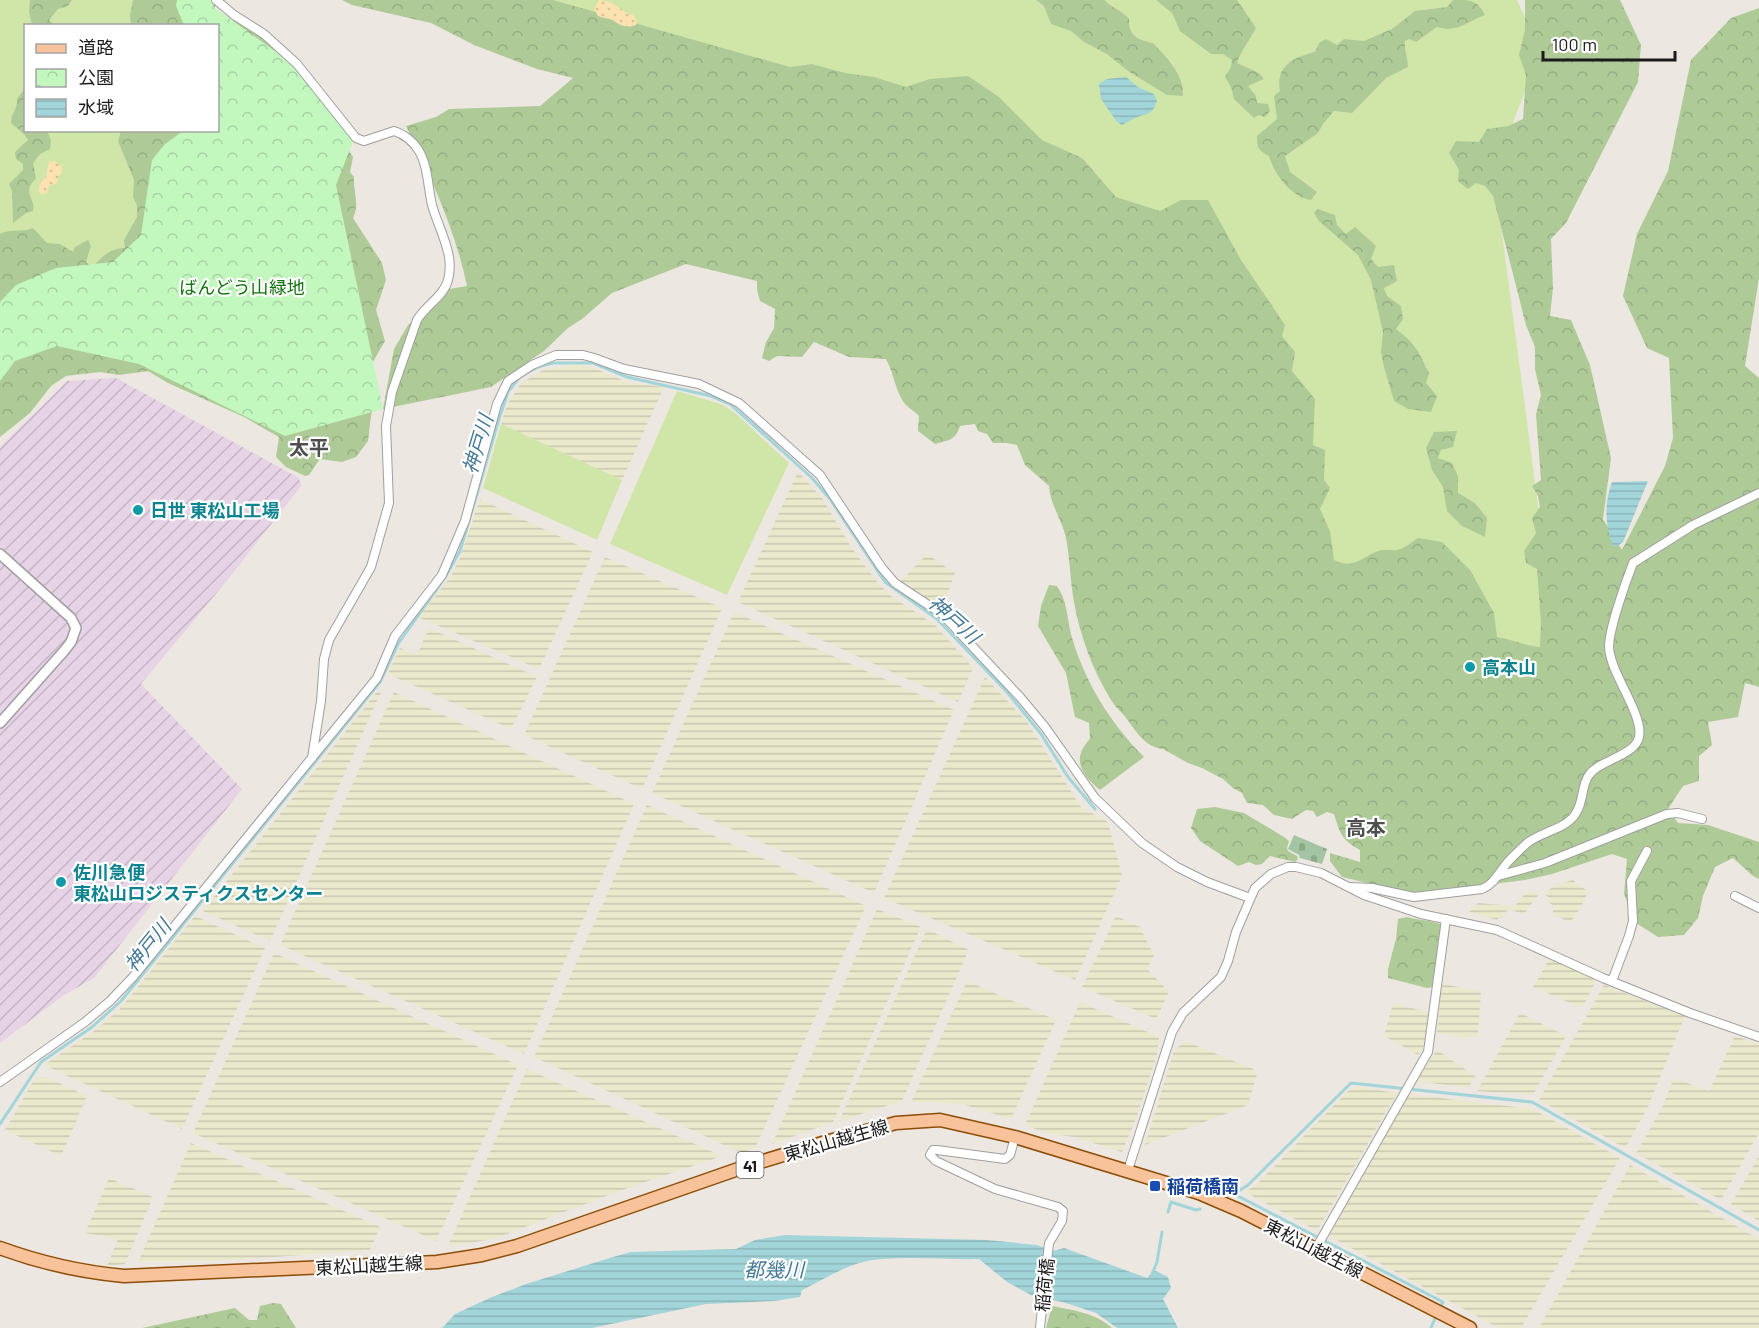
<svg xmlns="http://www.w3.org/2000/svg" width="1759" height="1328" viewBox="0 0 1759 1328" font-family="Barlow,'Noto Sans JP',sans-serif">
	<defs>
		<pattern id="industrial-furrows" width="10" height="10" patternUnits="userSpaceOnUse" patternTransform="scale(1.5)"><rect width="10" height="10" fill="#e6d3e5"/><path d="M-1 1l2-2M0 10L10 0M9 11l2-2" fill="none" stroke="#c5b5c4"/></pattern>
		<pattern id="farmland-rules" width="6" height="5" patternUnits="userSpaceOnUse" patternTransform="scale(1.5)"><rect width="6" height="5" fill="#ebe9cc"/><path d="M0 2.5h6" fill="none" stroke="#c9c7af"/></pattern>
		<pattern id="forest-crowns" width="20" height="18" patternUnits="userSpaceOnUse" patternTransform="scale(1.5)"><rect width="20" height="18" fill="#aecb97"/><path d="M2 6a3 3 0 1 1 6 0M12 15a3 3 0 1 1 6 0" fill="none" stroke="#95ae82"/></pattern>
		<pattern id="sand-dots" width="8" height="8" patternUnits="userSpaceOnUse" patternTransform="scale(1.5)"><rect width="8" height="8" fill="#fce2b0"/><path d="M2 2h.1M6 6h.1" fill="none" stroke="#d7c197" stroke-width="1.8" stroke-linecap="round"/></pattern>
		<pattern id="cemetery-stones" width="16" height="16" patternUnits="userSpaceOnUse" patternTransform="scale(1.5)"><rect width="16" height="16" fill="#a3c5a3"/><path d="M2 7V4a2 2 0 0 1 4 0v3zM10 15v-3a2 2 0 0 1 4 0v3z" fill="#8ca98c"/></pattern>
		<pattern id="park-crowns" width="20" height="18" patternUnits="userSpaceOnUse" patternTransform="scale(1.5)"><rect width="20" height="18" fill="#c2f7be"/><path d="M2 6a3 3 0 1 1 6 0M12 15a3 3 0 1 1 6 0" fill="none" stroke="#a6d3a3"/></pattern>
		<pattern id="water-rules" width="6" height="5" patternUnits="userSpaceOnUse" patternTransform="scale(1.5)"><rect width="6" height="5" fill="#a2d5d9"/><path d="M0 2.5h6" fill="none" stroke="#8bb6ba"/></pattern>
	</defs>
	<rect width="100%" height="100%" fill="#ede7e1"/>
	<path fill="url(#industrial-furrows)" d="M116,378L299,478L301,486L229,578L141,684L242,789L94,978L64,995L0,1043V447L67,381Z"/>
	<g fill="url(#farmland-rules)">
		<path d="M578,365L594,368L627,382L664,387L622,480L501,424L508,403L521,383L545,369Z"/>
		<path d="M798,472L822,498L851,547L878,583L891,596L935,625L973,668L958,702L738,602Z"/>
		<path d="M480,499L593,552L539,669L418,617L450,578L460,558Z"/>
		<path d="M927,554L955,573L944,603L939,608L900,582Z"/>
		<path d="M605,557L722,608L642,789L524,735Z"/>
		<path d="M734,612L954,710L874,893L652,793Z"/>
		<path d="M429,628L537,677L511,729L388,674L400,648L417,655Z"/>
		<path d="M985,677L1027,722L1081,807L1108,822L1122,876L1075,980L884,898Z"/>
		<path d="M381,692L270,941L203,911L376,693Z"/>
		<path d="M394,692L634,804L524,1054L280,945Z"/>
		<path d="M647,805L866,906L755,1148L741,1153L534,1057Z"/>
		<path d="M1573,880L1587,891V894L1581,907L1570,923L1552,913L1555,907L1548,902L1550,898L1545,895L1550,889L1556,885Z"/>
		<path d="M1528,890L1539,894L1524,914L1508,909L1503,918H1499L1497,920L1469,912L1478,903L1515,906Z"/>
		<path d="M877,909L921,927L833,1122L772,1144Z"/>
		<path d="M195,916L265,948L182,1129L44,1065L94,1031L119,1010Z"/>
		<path d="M1116,916L1140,927L1154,955L1147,969L1169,992L1156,1019L1082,987Z"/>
		<path d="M927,929L969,950L902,1101L839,1121Z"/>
		<path d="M274,953L518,1065L436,1241L193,1133Z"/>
		<path d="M1550,958L1597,980L1582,1008L1533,987Z"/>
		<path d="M967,981L1056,1020L1011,1119L965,1105L934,1102H911Z"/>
		<path d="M1442,984L1481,991L1478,1036L1464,1038L1437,1033Z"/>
		<path d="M1604,985L1685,1016L1648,1107L1625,1148L1539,1100Z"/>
		<path d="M1080,1002L1159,1037L1157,1055L1137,1116L1122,1152L1074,1137L1046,1133L1025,1125Z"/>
		<path d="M1393,1003L1430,1013L1424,1045L1418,1055L1384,1036Z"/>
		<path d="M1520,1013L1566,1036L1533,1095L1477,1091Z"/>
		<path d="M1735,1036L1759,1044V1133L1721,1200L1636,1153L1661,1110L1674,1078L1709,1091Z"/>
		<path d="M1185,1041L1253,1069L1257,1074L1248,1105L1145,1145L1174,1051Z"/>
		<path d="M1437,1050L1475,1076L1469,1088L1416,1081Z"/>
		<path d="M527,1069L722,1156L619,1191L494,1239L448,1246Z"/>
		<path d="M46,1077L87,1096L61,1156L5,1130L35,1078Z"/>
		<path d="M1358,1087L1397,1093L1317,1231L1245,1192L1256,1185L1348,1091Z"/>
		<path d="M1407,1094L1533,1109L1620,1158L1521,1328H1499L1329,1236Z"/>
		<path d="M191,1143L380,1227L370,1250L232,1260L138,1262Z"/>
		<path d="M1759,1156V1221L1731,1204Z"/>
		<path d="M1630,1165L1759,1239V1328H1539Z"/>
		<path d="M109,1178L153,1197L125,1264L107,1266L118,1239L85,1233Z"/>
	</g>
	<g fill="#cfe6a8">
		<path d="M0,0H177L184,25L26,26V130L183,131L141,236L113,262L56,268L0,302Z"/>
		<path d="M518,0H1517L1540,51L1494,173L1556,641L1507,666L1331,586Z"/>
		<path d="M677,391L721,404L734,412L789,463L727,595L610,544Z"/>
		<path d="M501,424L622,480L597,540L483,488Z"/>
	</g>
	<g fill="url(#forest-crowns)">
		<path d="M30,0H72L68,6L58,9L49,20L56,26L32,25L29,12Z"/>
		<path d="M133,0H214L216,4L209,25H131L130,16Z"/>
		<path d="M342,0H553L790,67L812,64L845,73L874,77L906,87L930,79L968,76L999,97L1042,140L1082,158L1116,197L1160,211L1181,200H1208L1241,260L1285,325L1282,336L1295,352L1292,371L1315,399L1313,445L1325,450L1324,480L1330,488L1320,509L1330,531L1334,560C1354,570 1362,557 1378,551C1385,549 1391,551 1397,550C1404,549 1412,542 1418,538L1442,542L1470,570L1494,613L1497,637C1512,639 1524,646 1540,647L1541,623L1537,569L1526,563L1524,551L1536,533L1532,518L1540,507L1538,496L1532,486L1541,480L1536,414L1541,395L1535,369V347L1526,325L1493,196L1485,186L1476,183L1468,189L1458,181L1459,170L1449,153L1456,141L1479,142L1487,129L1508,126L1523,119L1526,75L1519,55L1525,30V0H1620L1641,45L1638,82L1566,223L1551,239L1553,288L1550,316L1571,320L1590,365L1611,458L1603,519L1622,550L1665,466L1673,438L1669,358L1647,348L1623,296L1637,234L1668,171L1691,60L1731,18L1759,8V278L1745,366L1759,378V687L1745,683L1738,717L1708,722L1712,745L1699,756V781L1683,786L1668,809L1678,823L1708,825L1759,842V879L1753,876L1733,858L1715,867L1703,896L1698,918L1684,935L1658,937L1636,923L1624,894L1627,859L1612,854L1552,874L1525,880L1414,894L1342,877L1330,861V853L1360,862V850C1342,840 1340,834 1334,814L1327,812L1317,817L1313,811L1306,810L1292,819L1274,815L1263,805L1247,803L1242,793L1233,788L1223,779L1202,768L1188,763L1163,749C1144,747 1137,732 1126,718C1122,712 1115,707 1111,700C1093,671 1080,636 1074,602C1070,581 1070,559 1066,538C1062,519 1050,505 1049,486L1025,465L1017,445L1007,443H993L987,434L978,431L975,424L960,426C955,441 949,440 935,444L918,431L919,416C915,412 909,408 905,404C895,391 894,373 886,359L849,357L814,342L802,357L777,356L769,361L762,358L766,342L774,328L775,309L760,301L757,290V281L686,264L612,293L582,319L568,328L544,351L491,387L383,409L394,349L408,325L449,289L467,286C455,229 431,178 406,126L436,117L449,109L540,106L573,78L537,69L474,45L431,23L352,5Z"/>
		<path d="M1036,0H1104C1112,8 1123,11 1129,19C1128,36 1138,40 1153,43C1167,58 1184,74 1183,96L1167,95L1128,71L1107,54L1084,42L1071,31L1051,24L1044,6Z"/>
		<path d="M1156,0H1237L1256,28C1250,40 1241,50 1237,63L1259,73L1264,79L1248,86L1256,96L1257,103L1268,104L1270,111L1265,117L1259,115L1254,118L1234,99L1231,87L1225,77L1231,67L1232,60L1223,54H1211L1180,31L1172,13Z"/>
		<path d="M1453,0C1472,0 1477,0 1485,15C1465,22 1460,33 1437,27L1416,42L1409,39L1405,41C1404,50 1408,58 1408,67L1386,78L1352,113L1334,111L1323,124L1318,133L1285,156L1290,172L1317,192L1311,200C1291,197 1274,174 1269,156C1258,150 1257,148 1257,136L1277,119L1274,96L1280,91C1275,66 1294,57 1315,52L1319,43L1326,39L1337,45L1344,39L1364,41L1392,29L1415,11L1447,7Z"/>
		<path d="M237,18L261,35L286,63L342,139L353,157L350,172L354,177C353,192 360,204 353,218L382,263L386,280L376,310L385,341L370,367L373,400L368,441L356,457L342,462L320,459L309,475L305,476L286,467L276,457L279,437L244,417L168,383L148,371L119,375L100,372L66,376L51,386L30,413L0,437V234C11,228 21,233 33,228L47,243L60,244L73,252L75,247L88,240L91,246L86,262L92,267C103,256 110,248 125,248L124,240L137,217V205L133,197L134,180L118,141L121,131L218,130L221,28Z"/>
		<path d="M25,88L26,130L47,131L51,140L50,149L40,154L33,163L36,178C35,180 32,182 30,186C26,194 36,202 33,211L26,213L13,223L12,191L9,184L23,170V164L16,159L15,152L28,140L24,134L11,123C11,114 18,108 17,99Z"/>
		<path d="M1318,209L1335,215L1337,225L1346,234L1355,227L1376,246L1371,259L1378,267L1394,265L1397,281L1384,288L1387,296L1401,306L1403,319L1396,329C1416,344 1418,351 1429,373L1426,383L1437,396L1431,412L1408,409L1394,401L1384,367L1381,352L1383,332L1371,280L1358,255L1319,221L1314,213Z"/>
		<path d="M1457,431L1453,447L1441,450L1438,458L1452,463L1458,476V493L1475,503L1487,518L1485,537L1462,526L1447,511L1443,487L1432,470L1426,448L1434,432Z"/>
		<path d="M1049,585L1057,586C1067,600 1067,617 1071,634C1084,681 1110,723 1144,757L1100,790C1081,774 1071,759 1090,739L1089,723L1075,717L1066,673L1038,626L1041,606Z"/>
		<path d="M1215,807L1244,813L1284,837L1289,841L1287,848L1288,851L1297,856L1298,859L1295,862L1270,856L1262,864L1256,865L1249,862L1238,866L1200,841L1191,828L1197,809Z"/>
		<path d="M1407,917C1418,920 1429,920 1440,924L1442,932L1433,987L1427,988L1388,978V969L1396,939L1398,919Z"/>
		<path d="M273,1303L281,1304L296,1328H142L235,1308L249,1320H257L260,1306Z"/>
		<path d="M1052,1306C1072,1310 1096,1313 1112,1328H1046Z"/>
	</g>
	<g fill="url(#sand-dots)">
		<path d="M599,0C614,0 621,12 633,15L637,20L636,25C625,29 621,25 612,20C608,18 602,18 598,16L594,9Z"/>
		<path d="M55,161L62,167V172L58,177L57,183L49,186L47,193L42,195L39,192L40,183L46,177L49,162Z"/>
	</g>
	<path fill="url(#cemetery-stones)" d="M1294,835L1327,849L1322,864L1300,858L1299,855L1288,849Z"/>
	<path fill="url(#park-crowns)" d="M177,0H211L215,8L293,64L354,139L336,185L383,409L285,436L139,364L57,346L15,361L0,381V302L16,285L56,268L113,262L141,235L152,160L165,144L183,131L218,130V26L184,25L176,6Z"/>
	<g fill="url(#water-rules)">
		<path d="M1126,77L1138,87L1154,94L1157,101C1152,116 1147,113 1135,118C1130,120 1127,123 1122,125L1117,122L1101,99L1099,84L1107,79Z"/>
		<path d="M1648,481L1623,542L1619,545L1613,546C1605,527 1604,502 1612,482Z"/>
		<path d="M785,1235L987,1240L1037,1245L1053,1251L1064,1248L1147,1278L1154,1270L1168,1277L1171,1288L1163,1299L1178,1328H1117L1096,1313L1066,1303L1031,1295L1007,1282L979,1259C944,1260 900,1255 867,1261C844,1266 823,1280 802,1290L800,1297L775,1301L706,1304L592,1328H442L455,1314L492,1297L526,1284L613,1257L631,1252L736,1249L755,1240Z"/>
	</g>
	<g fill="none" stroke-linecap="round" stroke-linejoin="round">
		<g stroke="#a2d5d9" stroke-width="3">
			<path d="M528,372L541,366L553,363H593L627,377L711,396L730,404L811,477L830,499L885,582L937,619L1007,692L1041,734L1068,777L1095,809"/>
			<path d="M0,1124L41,1062L92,1027L121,1001L380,682L398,644L444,579L460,551L499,419L508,392L518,379"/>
			<path d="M1234,1194L1248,1185L1351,1083L1532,1102L1759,1230"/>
			<path d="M1234,1194L1443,1302L1439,1310"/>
			<path d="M1168,1212L1171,1202L1196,1210L1200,1209"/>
			<path d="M1152,1274L1157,1262L1162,1232"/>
			<path d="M1431,1328L1436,1316"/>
		</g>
		<g stroke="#9f9f9f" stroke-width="10">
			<g id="minor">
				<path d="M216,0L234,15L264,34L297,64L356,138L364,141L394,131C404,134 414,142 419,151C428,166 428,188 432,205C437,223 446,239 449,257C450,264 450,273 448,280C444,296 425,306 417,320L392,392L386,426L389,503L371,567L329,640L324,659L321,701L312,758"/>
				<path d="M1498,876L1545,863L1667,814L1678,813L1702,819"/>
				<path d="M1350,887L1372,888L1414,897L1482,889C1494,884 1498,874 1507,863C1512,857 1520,850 1526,844C1541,831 1566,830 1576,813C1584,801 1581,786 1589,775C1599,760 1635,756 1639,737C1644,715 1610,673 1609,647C1609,629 1626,581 1633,563L1693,525L1759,493"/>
				<path d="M1735,896L1759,908"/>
				<path d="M1612,981L1629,936L1633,921L1631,881L1647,851"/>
				<path d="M0,1082L85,1022L110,1001L133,977L377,678L395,636L442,575L465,521L497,404L508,381L532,365L556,355H583L594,358L624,369L699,384L739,403L820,475L882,568L895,583L942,614L1020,697L1045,727L1095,798L1142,843L1177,867L1207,882L1250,898"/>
				<path d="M1015,1137L1010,1155L1005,1159L937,1150H933L930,1155L936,1161L995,1189L1058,1207L1063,1211L1062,1221L1049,1243L1040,1328"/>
				<path d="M1128,1170L1172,1032L1183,1013L1221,977L1228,961L1236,932L1255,888L1271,874L1288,867H1296L1321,873L1364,895L1421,914L1497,930L1603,978L1690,1013L1759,1037"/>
				<path d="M1315,1250L1428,1052L1446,919"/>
			</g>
		</g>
		<g stroke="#9f9f9f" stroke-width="12">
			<path id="tertiary" d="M0,554L71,618L76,628L71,642L64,651L0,723"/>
		</g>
		<g stroke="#8e4d05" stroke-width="15">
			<path id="primary" d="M0,1248C41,1263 80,1272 124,1276L437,1262L482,1255L517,1246L747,1166L829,1141L896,1123L940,1120L1015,1137L1199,1193L1241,1211L1470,1328"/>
		</g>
		<use href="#minor" stroke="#fff" stroke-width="8"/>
		<use href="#tertiary" stroke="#fff" stroke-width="9"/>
		<use href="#primary" stroke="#f8c39b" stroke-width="12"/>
	</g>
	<g fill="#0f9aa8" stroke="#fff" stroke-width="2">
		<circle cx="138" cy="510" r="6"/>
		<circle cx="1470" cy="667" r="6"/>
		<circle cx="61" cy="882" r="6"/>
	</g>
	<rect fill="#1a4fb4" stroke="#fff" stroke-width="2" x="1149" y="1180" width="12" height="12" rx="3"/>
	<g text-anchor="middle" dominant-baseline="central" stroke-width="4.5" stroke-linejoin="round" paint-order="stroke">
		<rect fill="#fff" stroke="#5f5f5f" stroke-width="1.5" x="736.5" y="1152" width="27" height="26" rx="4.5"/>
		<g font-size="16" font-weight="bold" fill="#1b1b1b">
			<text x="750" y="1165">41</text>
		</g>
		<g font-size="18" fill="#14740f" stroke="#fff">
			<text x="242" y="287">ばんどう山緑地</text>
		</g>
		<g font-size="18" font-weight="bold" fill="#0d838f" stroke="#fff" text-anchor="start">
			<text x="150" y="510">日世 東松山工場</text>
			<text x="1482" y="667">高本山</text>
			<text x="73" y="872">佐川急便<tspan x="73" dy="21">東松山ロジスティクスセンター</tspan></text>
		</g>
		<g font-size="18" fill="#1b1b1b" stroke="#fff">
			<text transform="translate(836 1140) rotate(-16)">東松山越生線</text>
			<text transform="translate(1314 1248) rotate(27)">東松山越生線</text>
			<text transform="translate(369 1265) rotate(-3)">東松山越生線</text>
			<text transform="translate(1044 1285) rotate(-84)">稲荷橋</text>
		</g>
		<g font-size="18" font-weight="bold" fill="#164399" stroke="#fff" text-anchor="start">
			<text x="1167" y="1186">稲荷橋南</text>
		</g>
		<g font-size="20" font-style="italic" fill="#467a98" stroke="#fff">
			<text transform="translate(477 444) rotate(-73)">神戸川</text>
			<text transform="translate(955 619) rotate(42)">神戸川</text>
			<text transform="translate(147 945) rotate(-51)">神戸川</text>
			<text x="774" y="1269">都幾川</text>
		</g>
		<g font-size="20" font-weight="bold" fill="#4e4e4e" stroke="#fff">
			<text x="309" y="447">太平</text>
			<text x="1366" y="827">高本</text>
		</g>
	</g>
	<rect x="24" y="24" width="195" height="108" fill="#ffffff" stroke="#a4a4a4" stroke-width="1.5"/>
	<rect x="36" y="44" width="30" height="9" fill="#f8c39b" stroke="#a4a4a4" stroke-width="1.5"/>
	<text x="78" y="54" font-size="18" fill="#1b1b1b">道路</text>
	<rect x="36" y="69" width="30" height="18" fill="url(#park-crowns)" stroke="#a4a4a4" stroke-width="1.5"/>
	<text x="78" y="84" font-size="18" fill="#1b1b1b">公園</text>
	<rect x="36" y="99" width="30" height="18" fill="url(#water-rules)" stroke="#a4a4a4" stroke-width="1.5"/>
	<text x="78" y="114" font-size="18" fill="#1b1b1b">水域</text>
	<path d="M1543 51v9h132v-9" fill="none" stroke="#1b1b1b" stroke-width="3"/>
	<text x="1552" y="51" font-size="18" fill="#1b1b1b" stroke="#ffffff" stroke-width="4.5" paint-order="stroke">100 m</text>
</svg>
